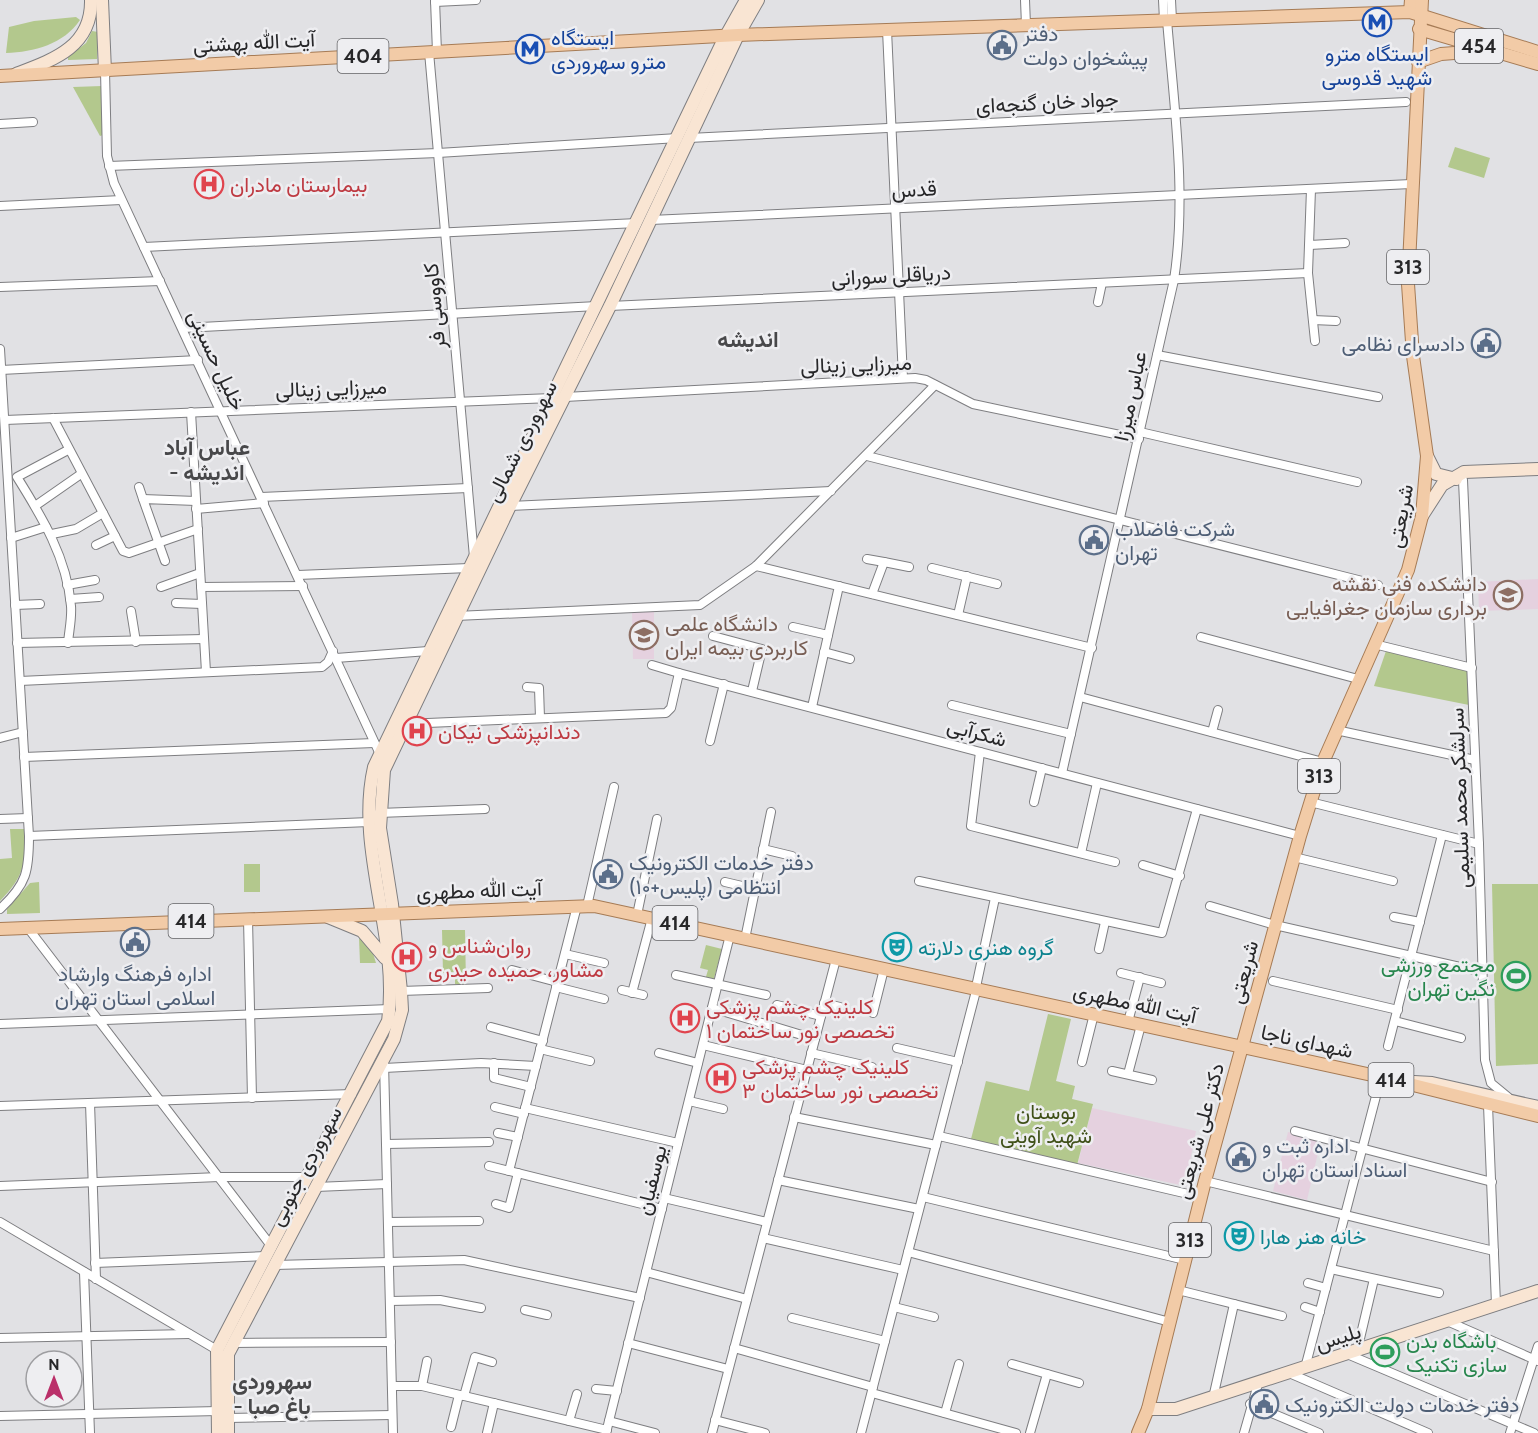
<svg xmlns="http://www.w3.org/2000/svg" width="1538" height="1433" viewBox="0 0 1538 1433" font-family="Cabin,Vazirmatn,sans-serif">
	<rect width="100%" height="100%" fill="#e1e1e4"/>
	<g fill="#e5d1df">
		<path d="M1538,579V609L1479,611L1478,582Z"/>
		<path d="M654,610V659H633L632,611Z"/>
		<path d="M1092,1108L1196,1131L1185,1186L1078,1163Z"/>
		<path d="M1288,1132L1321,1140L1307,1200L1273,1191Z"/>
	</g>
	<g fill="#b3c88d">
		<path d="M76,17L80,20C64,44 34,52 6,53L9,27L34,21Z"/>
		<path d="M92,31L98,32L97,59L68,60V57L86,43Z"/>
		<path d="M102,86L103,135L100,136L73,87Z"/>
		<path d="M1455,147L1490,158L1484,178L1448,167Z"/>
		<path d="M1386,651L1467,669L1469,705L1374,686Z"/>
		<path d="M10,829H24C26,864 25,875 0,901V859L12,858Z"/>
		<rect x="244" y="864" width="16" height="28"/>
		<path d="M39,882L40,913L7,914V909L30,883Z"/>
		<path d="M1492,884H1538V1064L1496,1066Z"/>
		<path d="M442,930H465L466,984H455V972L443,973Z"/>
		<path d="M359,938L371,947L376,963H360Z"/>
		<path d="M706,945L722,949L713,982L705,980L708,970L700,968Z"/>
		<path d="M1048,1014L1071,1019L1056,1081L1075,1086L1072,1099L1093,1104L1077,1165L971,1139L986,1081L1029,1091Z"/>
	</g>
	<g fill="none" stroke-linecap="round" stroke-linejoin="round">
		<g stroke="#7e7e81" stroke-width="10">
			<g id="street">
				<path d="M435,0L437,52"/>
				<path d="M1025,0L1026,25"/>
				<path d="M1163,0L1164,20"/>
				<path d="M1171,0L1172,20"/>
				<path d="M435,2L476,0"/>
				<path d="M887,30L903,378"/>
				<path d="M429,52L474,557"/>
				<path d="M105,71L107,156L114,183L379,752"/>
				<path d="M0,124L33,122"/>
				<path d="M689,138L1406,102"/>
				<path d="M109,166L438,153L678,138"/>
				<path d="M1311,189L1308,273L1315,341"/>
				<path d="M0,206L121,200"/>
				<path d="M651,220L1411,184"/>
				<path d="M1310,245L1345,243"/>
				<path d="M144,247L637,223"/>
				<path d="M0,287L160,281"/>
				<path d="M1098,302L1102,283"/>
				<path d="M610,306L1308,273"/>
				<path d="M1313,320L1336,321"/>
				<path d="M183,328L597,306"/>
				<path d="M0,349L29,836C29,871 27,884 0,909"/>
				<path d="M1157,355L1378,397"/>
				<path d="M1,370L198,360"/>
				<path d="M565,397L915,378L926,380L973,404L1139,439"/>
				<path d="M191,412L206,672"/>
				<path d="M53,418L123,551L129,553L198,529"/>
				<path d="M5,420L552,398"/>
				<path d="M1140,432L1357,482"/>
				<path d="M68,450L17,477C42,517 67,558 71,606C72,618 69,631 68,643"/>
				<path d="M867,456L1378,585"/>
				<path d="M1463,480L1479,844L1485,1060L1491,1083L1508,1097"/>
				<path d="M139,487L143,499"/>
				<path d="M261,497L468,488"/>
				<path d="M35,506L81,474"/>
				<path d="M510,506L831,491"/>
				<path d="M196,509L264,503"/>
				<path d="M52,534L76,529L103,513"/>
				<path d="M11,538L46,527"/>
				<path d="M96,545L115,536"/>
				<path d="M867,559L884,562"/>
				<path d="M165,561L143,499L196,501"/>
				<path d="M756,566L1092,648"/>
				<path d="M932,568L997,584"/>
				<path d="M298,575L469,568"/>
				<path d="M67,585L95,580"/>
				<path d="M161,587L200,573"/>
				<path d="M201,587L303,586"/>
				<path d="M872,594L884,562L909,567"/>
				<path d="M70,599L99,597"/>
				<path d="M176,603L202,604"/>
				<path d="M15,605L40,604"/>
				<path d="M131,611L136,642"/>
				<path d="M958,615L967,576"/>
				<path d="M456,616L700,605L756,566L935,385"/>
				<path d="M793,627L828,635"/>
				<path d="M713,636L762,649L752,691"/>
				<path d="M1201,637L1358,679"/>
				<path d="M17,643L204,639"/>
				<path d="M1374,644L1472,668"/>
				<path d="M824,652L850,659"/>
				<path d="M336,658L428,651"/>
				<path d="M652,665L679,673"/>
				<path d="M20,681L322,667L328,662L333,651"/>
				<path d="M527,687L539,688L540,718"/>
				<path d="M1080,697L1323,762"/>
				<path d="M952,705L1071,734"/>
				<path d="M812,707L839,586"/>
				<path d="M404,724L666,713L671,708L679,673L1300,836"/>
				<path d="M1336,730L1475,760"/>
				<path d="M1212,732L1218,710"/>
				<path d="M0,738L23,732"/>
				<path d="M710,741L724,684"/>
				<path d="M980,752L971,826L1115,862"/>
				<path d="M24,757L374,743"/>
				<path d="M1062,773L1174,280C1187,195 1174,106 1167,20"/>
				<path d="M1034,802L1042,768"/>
				<path d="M1310,802L1479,844"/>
				<path d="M379,813L485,809"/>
				<path d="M0,819L28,818"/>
				<path d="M29,836L369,822"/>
				<path d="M763,849L792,856"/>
				<path d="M1081,853L1097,783"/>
				<path d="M1294,857L1393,881"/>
				<path d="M1143,865L1180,876"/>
				<path d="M919,881L1162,933L1197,809"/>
				<path d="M725,882L755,889"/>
				<path d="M587,906L614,787"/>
				<path d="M1210,906L1275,925L1482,972"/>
				<path d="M637,915L657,819"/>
				<path d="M1394,917L1420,922"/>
				<path d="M248,919L252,1098"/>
				<path d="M28,928L272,1247"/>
				<path d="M745,939L771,812"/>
				<path d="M1099,949L1105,922"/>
				<path d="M565,954L604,963"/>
				<path d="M512,970L557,982"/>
				<path d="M1121,973L1161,983"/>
				<path d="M676,975L766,995"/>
				<path d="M1273,981L1398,1010"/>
				<path d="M556,987L604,999"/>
				<path d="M976,987L995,898"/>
				<path d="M622,990L643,995"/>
				<path d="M401,991L488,988"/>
				<path d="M632,993L652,918"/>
				<path d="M824,1003L840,1007"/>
				<path d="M777,1005L821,1016"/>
				<path d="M712,1008L815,1039"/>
				<path d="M873,1013L884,969"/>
				<path d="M1395,1021L1461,1038"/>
				<path d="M1128,1022L1140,977"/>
				<path d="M0,1024L390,1009"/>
				<path d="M491,1027L543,1041"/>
				<path d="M703,1045L807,1070"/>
				<path d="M1388,1046L1442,835"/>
				<path d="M897,1048L958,1062"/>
				<path d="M540,1049L590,1061"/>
				<path d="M659,1053L698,1063"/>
				<path d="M811,1053L872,1067"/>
				<path d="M384,1062L393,1433"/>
				<path d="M1082,1062L1094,1014"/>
				<path d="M494,1063V1078L531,1087"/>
				<path d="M384,1068L481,1063L536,1066"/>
				<path d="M1112,1071L1152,1080"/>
				<path d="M1128,1074L1141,1025"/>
				<path d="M689,1101L723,1109"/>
				<path d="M90,1103L96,1279"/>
				<path d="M1488,1105L1496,1304"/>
				<path d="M0,1106L352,1094"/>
				<path d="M495,1107L524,1114"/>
				<path d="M525,1108L678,1143"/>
				<path d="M794,1117L936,1145"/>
				<path d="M1295,1131L1492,1182"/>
				<path d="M498,1133L518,1137"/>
				<path d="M939,1136L1201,1197"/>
				<path d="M386,1144L489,1142"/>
				<path d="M489,1166L662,1209"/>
				<path d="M509,1171L577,906"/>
				<path d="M778,1180L919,1209"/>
				<path d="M1205,1181L1494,1251"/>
				<path d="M0,1186L219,1177H309"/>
				<path d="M316,1187L387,1184"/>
				<path d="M923,1197L1185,1260"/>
				<path d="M664,1198L767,1222"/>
				<path d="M496,1204L509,1208L518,1173"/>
				<path d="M0,1222L217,1350"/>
				<path d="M388,1222L479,1221"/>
				<path d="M763,1238L903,1270"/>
				<path d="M908,1252L1170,1322"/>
				<path d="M95,1263L266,1256"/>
				<path d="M275,1265L464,1260L640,1298"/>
				<path d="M1331,1269L1439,1293"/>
				<path d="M84,1272L90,1433"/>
				<path d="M646,1272L747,1299"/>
				<path d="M1308,1283L1326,1288"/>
				<path d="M1178,1290L1282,1316"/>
				<path d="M390,1301L440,1300L481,1308"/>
				<path d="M894,1307L934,1317"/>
				<path d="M1305,1307L1320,1312"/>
				<path d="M525,1310L547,1315"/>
				<path d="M792,1318L885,1341"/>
				<path d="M1447,1321L1538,1361"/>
				<path d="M0,1338L189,1334"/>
				<path d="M234,1343L391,1342"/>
				<path d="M628,1343L728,1369"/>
				<path d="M734,1348L873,1387"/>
				<path d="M1357,1351L1374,1279"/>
				<path d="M1347,1354L1534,1433"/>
				<path d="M1012,1364L1079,1383"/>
				<path d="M1305,1368L1381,1077"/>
				<path d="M1289,1373L1428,1433"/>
				<path d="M392,1386H422L607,1430"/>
				<path d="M422,1386L427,1361"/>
				<path d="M596,1389L617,1391"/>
				<path d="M872,1393L1016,1433"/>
				<path d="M464,1396L475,1357L492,1362"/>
				<path d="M1213,1398L1234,1304"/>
				<path d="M1250,1404L1319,1433"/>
				<path d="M945,1413L959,1364"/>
				<path d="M0,1416L218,1411"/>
				<path d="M228,1418L392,1415"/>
				<path d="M715,1420L765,1433"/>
				<path d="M569,1421L577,1394"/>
				<path d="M609,1421L655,1433"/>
				<path d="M451,1427L459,1395"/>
				<path d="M487,1433L494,1403"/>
				<path d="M606,1433L730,935"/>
				<path d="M712,1433L836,959"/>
				<path d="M861,1433L976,991"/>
				<path d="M1030,1433L1047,1374"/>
				<path d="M1244,1433L1258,1384"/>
				<path d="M1510,1433L1538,1346"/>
			</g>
		</g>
		<g stroke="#7e7e81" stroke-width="14">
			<g id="secondary">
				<path d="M102,0L105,71"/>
				<path d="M16,74C53,60 92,47 91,0"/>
				<path d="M1427,456L1436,474L1456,479"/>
				<path d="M1422,516L1442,485L1464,472L1538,469"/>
				<path d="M328,917L362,931L385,958"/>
				<path d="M1414,1082L1432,1083L1538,1107"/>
				<path d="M1148,1409H1176L1538,1291"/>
				<path d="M218,1433L217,1350L388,1021C400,937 355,850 374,767L722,43L746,0"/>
				<path d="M228,1433V1354L394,1039L402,1010L401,991L392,904L380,828L384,770L510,506L610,306L738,35L758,0"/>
			</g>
		</g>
		<g stroke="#a67b55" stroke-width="14">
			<g id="primary">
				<path d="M1410,12L1411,0"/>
				<path d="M1419,29L1538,64"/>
				<path d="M1418,62L1441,54L1481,51"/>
				<path d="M0,76L738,35L1410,12L1538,52"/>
				<path d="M0,929L594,906L1381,1077L1538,1116"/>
				<path d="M1138,1433L1148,1409L1205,1181L1300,836L1323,762L1408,570L1422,516L1427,456L1413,356L1408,284L1422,0"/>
			</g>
		</g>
		<use href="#street" stroke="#fff" stroke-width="8"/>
		<use href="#secondary" stroke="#f9e5d3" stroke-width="12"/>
		<use href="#primary" stroke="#f2cba7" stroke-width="12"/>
	</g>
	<defs>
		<g id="metro-ring" transform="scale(1.5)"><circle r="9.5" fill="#eeeef1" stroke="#1a4fb4" stroke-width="1.5"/><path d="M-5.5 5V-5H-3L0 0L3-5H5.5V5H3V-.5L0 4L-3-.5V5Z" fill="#1a4fb4"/></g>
		<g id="civic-ring" transform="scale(1.5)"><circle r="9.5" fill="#eeeef1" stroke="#5c6f8a" stroke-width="1.5"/><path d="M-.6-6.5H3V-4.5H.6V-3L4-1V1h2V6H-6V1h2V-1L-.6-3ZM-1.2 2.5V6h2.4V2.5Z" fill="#5c6f8a"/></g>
		<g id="hospital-ring" transform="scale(1.5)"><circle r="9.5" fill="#eeeef1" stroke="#e0444e" stroke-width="1.5"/><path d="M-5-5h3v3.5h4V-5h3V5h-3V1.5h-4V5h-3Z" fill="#e0444e"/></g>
		<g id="university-ring" transform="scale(1.5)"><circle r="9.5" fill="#eeeef1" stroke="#8d6e63" stroke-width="1.5"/><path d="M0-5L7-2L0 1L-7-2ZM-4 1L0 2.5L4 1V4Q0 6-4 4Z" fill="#8d6e63"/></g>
		<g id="theatre-ring" transform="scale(1.5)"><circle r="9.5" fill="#eeeef1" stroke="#0f9aa8" stroke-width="1.5"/><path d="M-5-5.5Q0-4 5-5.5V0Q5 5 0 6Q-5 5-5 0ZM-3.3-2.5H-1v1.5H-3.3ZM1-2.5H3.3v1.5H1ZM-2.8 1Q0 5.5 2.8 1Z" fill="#0f9aa8"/></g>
		<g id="stadium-ring" transform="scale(1.5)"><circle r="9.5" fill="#eeeef1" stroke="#2e9e5b" stroke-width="1.5"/><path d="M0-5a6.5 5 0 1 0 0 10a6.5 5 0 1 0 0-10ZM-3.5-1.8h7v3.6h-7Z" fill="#2e9e5b"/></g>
	</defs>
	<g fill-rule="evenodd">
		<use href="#metro-ring" x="1377" y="22"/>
		<use href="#civic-ring" x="1002" y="45"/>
		<use href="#metro-ring" x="530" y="49"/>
		<use href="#hospital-ring" x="209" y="184"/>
		<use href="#civic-ring" x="1486" y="343"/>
		<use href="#civic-ring" x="1094" y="540"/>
		<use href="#university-ring" x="1508" y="595"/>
		<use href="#university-ring" x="644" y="635"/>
		<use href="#hospital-ring" x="417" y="731"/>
		<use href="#civic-ring" x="608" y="874"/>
		<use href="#civic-ring" x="135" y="942"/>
		<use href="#theatre-ring" x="897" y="947"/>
		<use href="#hospital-ring" x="407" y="957"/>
		<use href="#stadium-ring" x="1516" y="976"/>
		<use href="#hospital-ring" x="685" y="1018"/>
		<use href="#hospital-ring" x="721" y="1078"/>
		<use href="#civic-ring" x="1241" y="1157"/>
		<use href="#theatre-ring" x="1239" y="1236"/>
		<use href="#stadium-ring" x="1385" y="1352"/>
		<use href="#civic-ring" x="1264" y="1404"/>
	</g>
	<g text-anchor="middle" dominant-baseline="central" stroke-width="5" stroke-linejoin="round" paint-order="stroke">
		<g fill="#eeeef1" stroke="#636365" stroke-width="1.5">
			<rect x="1455" y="29" width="48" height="34" rx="4.5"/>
			<rect x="337.5" y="39" width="51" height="34" rx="4.5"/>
			<rect x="1387" y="250" width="42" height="34" rx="4.5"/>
			<rect x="1298" y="759" width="42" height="34" rx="4.5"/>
			<rect x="168.5" y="904" width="45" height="34" rx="4.5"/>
			<rect x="652.5" y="906" width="45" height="34" rx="4.5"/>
			<rect x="1368.5" y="1063" width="45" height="34" rx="4.5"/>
			<rect x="1169" y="1223" width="42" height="34" rx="4.5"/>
		</g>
		<g font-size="20" font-weight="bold" fill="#272729">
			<text x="1479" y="46">454</text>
			<text x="363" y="56">404</text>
			<text x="1408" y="267">313</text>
			<text x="1319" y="776">313</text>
			<text x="191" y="921">414</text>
			<text x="675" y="923">414</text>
			<text x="1391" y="1080">414</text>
			<text x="1190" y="1240">313</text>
		</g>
		<g font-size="21" fill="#4e5e75" stroke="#eeeef1" text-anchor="start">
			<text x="1023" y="33">دفتر<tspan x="1023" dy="24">پیشخوان دولت</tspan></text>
			<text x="1465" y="343" text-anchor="end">دادسرای نظامی</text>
			<text x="1115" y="528">شرکت فاضلاب<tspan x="1115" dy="24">تهران</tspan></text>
			<text x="629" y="862">دفتر خدمات الکترونیک<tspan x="629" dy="24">انتظامی (پلیس+۱۰)</tspan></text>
			<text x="135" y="973" text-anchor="middle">اداره فرهنگ وارشاد<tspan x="135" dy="24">اسلامی استان تهران</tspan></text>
			<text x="1262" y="1145">اداره ثبت و<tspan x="1262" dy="24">اسناد استان تهران</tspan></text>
			<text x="1285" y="1404">دفتر خدمات دولت الکترونیک</text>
		</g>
		<g font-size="21" fill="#164399" stroke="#eeeef1" text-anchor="start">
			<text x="551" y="37">ایستگاه<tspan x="551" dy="24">مترو سهروردی</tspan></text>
			<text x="1377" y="53" text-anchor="middle">ایستگاه مترو<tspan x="1377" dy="24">شهید قدوسی</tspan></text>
		</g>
		<g font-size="21" fill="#272729" stroke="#eeeef1">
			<text transform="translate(254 42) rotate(-3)">آیت الله بهشتی</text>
			<text transform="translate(1047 102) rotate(-3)">جواد خان گنجه‌ای</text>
			<text transform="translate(914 189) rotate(-3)">قدس</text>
			<text transform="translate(891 275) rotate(-3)">دریاقلی سورانی</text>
			<text transform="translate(434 306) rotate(-95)">کاووسی فر</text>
			<text transform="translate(217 360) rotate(65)">خلیل حسینی</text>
			<text transform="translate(856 364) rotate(-2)">میرزایی زینالی</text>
			<text transform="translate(331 388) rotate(-2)">میرزایی زینالی</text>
			<text transform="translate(1130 396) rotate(-78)">عباس میرزا</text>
			<text transform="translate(521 441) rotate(-63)">سهروردی شمالی</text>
			<text transform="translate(1400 516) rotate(-79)">شریعتی</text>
			<text transform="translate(977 732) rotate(15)">شکرآبی</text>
			<text transform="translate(1459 798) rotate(-92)">سرلشکر محمد سلیمی</text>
			<text transform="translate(479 890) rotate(-2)">آیت الله مطهری</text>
			<text transform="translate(1243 972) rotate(-75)">شریعتی</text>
			<text transform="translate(1135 1003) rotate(12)">آیت الله مطهری</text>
			<text transform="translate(1307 1041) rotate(12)">شهدای ناجا</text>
			<text transform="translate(1199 1131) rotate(-75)">دکتر علی شریعتی</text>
			<text transform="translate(305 1166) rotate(-62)">سهروردی جنوبی</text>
			<text transform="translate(651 1180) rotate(-76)">یوسفیان</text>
			<text transform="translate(1338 1337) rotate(-18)">پلیس</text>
		</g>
		<g font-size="21" fill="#be3a42" stroke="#eeeef1" text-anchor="start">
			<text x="230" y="184">بیمارستان مادران</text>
			<text x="438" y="731">دندانپزشکی نیکان</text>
			<text x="428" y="945">روان‌شناس و<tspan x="428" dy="24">مشاور، حمیده حیدری</tspan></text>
			<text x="706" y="1006">کلینیک چشم پزشکی<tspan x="706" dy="24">تخصصی نور ساختمان ۱</tspan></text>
			<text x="742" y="1066">کلینیک چشم پزشکی<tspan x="742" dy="24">تخصصی نور ساختمان ۳</tspan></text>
		</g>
		<g font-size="21" fill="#785e54" stroke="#eeeef1" text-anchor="end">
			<text x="1487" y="583">دانشکده فنی نقشه<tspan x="1487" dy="24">برداری سازمان جغرافیایی</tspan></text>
			<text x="665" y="623" text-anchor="start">دانشگاه علمی<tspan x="665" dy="24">کاربردی بیمه ایران</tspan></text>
		</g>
		<g font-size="21" fill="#0d838f" stroke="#eeeef1" text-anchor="start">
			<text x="918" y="947">گروه هنری دلارته</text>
			<text x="1260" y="1236">خانه هنر هارا</text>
		</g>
		<g font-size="21" fill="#27864d" stroke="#eeeef1" text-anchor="end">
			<text x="1495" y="964">مجتمع ورزشی<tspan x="1495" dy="24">نگین تهران</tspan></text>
			<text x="1406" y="1340" text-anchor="start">باشگاه بدن<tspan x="1406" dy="24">سازی تکنیک</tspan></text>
		</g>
		<g font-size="21" fill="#3f5018" stroke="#eeeef1">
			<text x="1046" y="1111">بوستان<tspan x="1046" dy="24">شهید آوینی</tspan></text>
		</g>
		<g font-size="22" font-weight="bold" fill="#48484a" stroke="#eeeef1">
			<text x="748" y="339">اندیشه</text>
			<text x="207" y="447">عباس آباد<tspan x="207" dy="25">- اندیشه</tspan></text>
			<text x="272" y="1381">سهروردی<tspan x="272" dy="25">- باغ صبا</tspan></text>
		</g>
	</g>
	<g transform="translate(54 1379)"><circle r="28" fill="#eeeef1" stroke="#9e9ea1" stroke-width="1.5"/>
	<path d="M0-4.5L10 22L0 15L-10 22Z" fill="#ba2f69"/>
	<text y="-9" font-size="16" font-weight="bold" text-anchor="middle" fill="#272729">N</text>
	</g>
</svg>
